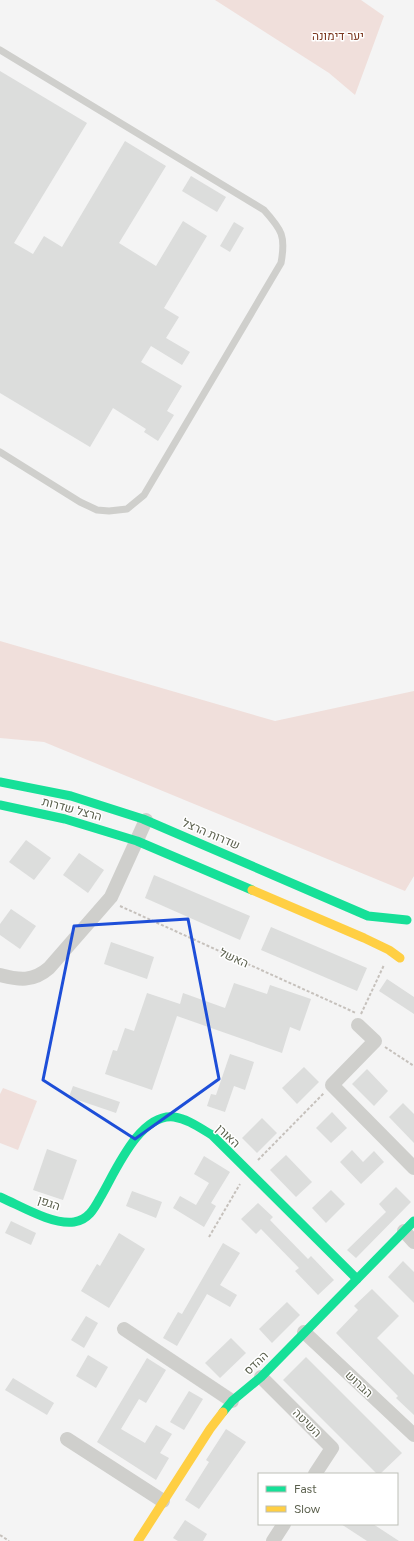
<svg xmlns="http://www.w3.org/2000/svg" width="414" height="1541" viewBox="0 0 414 1541" font-family="Figtree,Heebo,sans-serif">
	<rect width="100%" height="100%" fill="#f4f4f4"/>
	<g fill="#f0dfdb">
		<path d="M215,0H361L384,16L355,95L329,73Z"/>
		<path d="M0,641L275,721L414,691V876L405,891L44,742L0,738Z"/>
		<path d="M3,1088L37,1101L18,1150L0,1143V1094Z"/>
	</g>
	<g fill="#dcdddc">
		<path d="M0,71L87,123L14,243L33,254L44,236L62,247L125,141L166,166L119,243L156,266L183,221L207,236L164,308L179,317L166,338L190,352L182,365L151,346L141,362L182,386L167,411L174,415L158,441L144,432L146,429L113,408L90,447L0,393Z"/>
		<path d="M191,176L226,197L217,212L182,191Z"/>
		<path d="M234,222L244,228L230,252L220,246Z"/>
		<path d="M26,840L51,858L34,880L9,862Z"/>
		<path d="M79,853L104,870L88,893L63,875Z"/>
		<path d="M154,875L250,916L240,940L145,898Z"/>
		<path d="M11,909L36,926L20,949L0,935V924Z"/>
		<path d="M271,927L367,968L357,991L261,950Z"/>
		<path d="M111,942L154,957L147,979L104,964Z"/>
		<path d="M387,979L414,997V1014L379,991Z"/>
		<path d="M234,983L267,994L270,985L311,999L300,1031L290,1027L282,1053L177,1016L152,1090L105,1074L113,1050L117,1051L125,1028L134,1031L147,993L180,1004L183,993L225,1008Z"/>
		<path d="M230,1054L254,1062L245,1090L234,1086L225,1112L207,1106L211,1094L216,1095Z"/>
		<path d="M304,1067L319,1082L297,1104L282,1088Z"/>
		<path d="M367,1069L388,1091L374,1106L352,1084Z"/>
		<path d="M73,1086L120,1102L116,1113L69,1097Z"/>
		<path d="M403,1103L414,1114V1143L389,1117Z"/>
		<path d="M332,1112L347,1128L331,1143L316,1128Z"/>
		<path d="M262,1118L277,1133L257,1153L242,1138Z"/>
		<path d="M47,1149L77,1160L63,1200L33,1190Z"/>
		<path d="M352,1150L363,1162L374,1151L384,1162L361,1184L340,1162Z"/>
		<path d="M286,1155L312,1182L296,1197L270,1170Z"/>
		<path d="M204,1156L230,1172L211,1203L216,1206L204,1227L173,1208L180,1196L196,1205L209,1183L194,1174Z"/>
		<path d="M396,1187L411,1202L356,1258L347,1250L386,1212L379,1204Z"/>
		<path d="M331,1190L345,1204L326,1223L312,1208Z"/>
		<path d="M132,1191L162,1202L156,1218L126,1206Z"/>
		<path d="M258,1203L273,1217L270,1220L308,1259L311,1256L334,1280L318,1295L295,1271L299,1268L261,1229L256,1234L241,1219Z"/>
		<path d="M11,1221L36,1233L31,1245L5,1233Z"/>
		<path d="M119,1233L145,1249L109,1308L81,1291L97,1264L100,1266Z"/>
		<path d="M223,1243L240,1253L220,1285L237,1295L230,1307L207,1294L177,1346L163,1338L178,1312L182,1314Z"/>
		<path d="M403,1261L414,1272V1303L388,1277Z"/>
		<path d="M372,1289L399,1316L377,1338L414,1375V1415L396,1398L398,1396L336,1333L358,1310L354,1306Z"/>
		<path d="M287,1302L300,1315L272,1343L259,1329Z"/>
		<path d="M86,1316L98,1323L84,1348L71,1340Z"/>
		<path d="M231,1338L246,1353L220,1378L205,1363Z"/>
		<path d="M88,1355L108,1367L96,1388L76,1376Z"/>
		<path d="M306,1357L402,1453L380,1474H377L283,1380Z"/>
		<path d="M147,1358L166,1370L146,1403L139,1399L121,1429L145,1443L156,1425L172,1434L160,1453L169,1458L156,1480L97,1442Z"/>
		<path d="M13,1378L54,1403L47,1415L5,1390Z"/>
		<path d="M189,1391L203,1399L184,1430L170,1422Z"/>
		<path d="M226,1429L246,1442L199,1509L185,1500L209,1462L206,1460Z"/>
		<path d="M185,1520L207,1534L203,1541H178L173,1538Z"/>
		<path d="M341,1524H373L399,1541H367Z"/>
	</g>
	<g fill="none" stroke-linecap="round" stroke-linejoin="round">
		<g stroke="#c6c1bc" stroke-width="2" stroke-dasharray="3 2" stroke-linecap="butt">
			<path d="M120,906L356,1013"/>
			<path d="M361,1014L384,965"/>
			<path d="M385,1047L414,1066"/>
			<path d="M258,1160L324,1093"/>
			<path d="M209,1237L240,1184"/>
			<path d="M0,1535L9,1541"/>
		</g>
		<path stroke="#cfcfcc" stroke-width="7" d="M0,50L264,210C282,230 286,236 281,263L144,495L127,509L109,511L97,510L80,502L0,452"/>
		<g stroke="#cfcfcc" stroke-width="14">
			<path d="M0,975C19,980 33,982 49,968L111,897L146,820"/>
			<path d="M358,1025L375,1041L332,1085L414,1168"/>
			<path d="M404,1231L414,1242"/>
			<path d="M124,1329L232,1401"/>
			<path d="M304,1332L414,1435"/>
			<path d="M261,1377L332,1448L315,1474"/>
			<path d="M67,1439L163,1501"/>
			<path d="M273,1541L284,1524"/>
		</g>
		<g stroke="#16e098" stroke-width="9">
			<path d="M0,782L71,796L143,819L368,916L407,920"/>
			<path d="M0,805L65,819L137,841L252,890"/>
			<path d="M0,1197C21,1206 52,1225 74,1222C88,1220 94,1209 100,1198C115,1173 139,1113 174,1117C188,1119 200,1128 212,1135L357,1279"/>
			<path d="M223,1412L232,1401L261,1377L414,1221"/>
		</g>
		<g stroke="#ffcf43" stroke-width="9">
			<path d="M252,890L364,938L389,950L400,958"/>
			<path d="M138,1541L210,1429L223,1412"/>
		</g>
	</g>
	<path fill="none" stroke="#1d4ed8" stroke-width="3" stroke-linejoin="round" d="M188,919L219,1079L135,1139L43,1080L74,926Z"/>
	<g text-anchor="middle" dominant-baseline="central" stroke-width="3" stroke-linejoin="round" paint-order="stroke">
		<g font-size="12" fill="#7c3921" stroke="#fff">
			<text x="338" y="36">יער דימונה</text>
		</g>
		<g font-size="12" fill="#5a5f4c" stroke="#fff">
			<text transform="translate(72 809) rotate(15)">הרצל שדרות</text>
			<text transform="translate(211 834) rotate(23)">שדרות הרצל</text>
			<text transform="translate(234 958) rotate(24)">האשל</text>
			<text transform="translate(228 1136) rotate(43)">האורן</text>
			<text transform="translate(49 1203) rotate(19)">הגפן</text>
			<text transform="translate(256 1363) rotate(-44)">ההדס</text>
			<text transform="translate(359 1384) rotate(43)">הברוש</text>
			<text transform="translate(307 1423) rotate(45)">השיטה</text>
		</g>
	</g>
	<rect x="258" y="1473" width="140" height="52" fill="#ffffff" stroke="#bdbfb7"/>
	<rect x="266" y="1486" width="20" height="6" fill="#16e098" stroke="#bdbfb7"/>
	<text x="294" y="1493" font-size="12" fill="#5a5f4c">Fast</text>
	<rect x="266" y="1506" width="20" height="6" fill="#ffcf43" stroke="#bdbfb7"/>
	<text x="294" y="1513" font-size="12" fill="#5a5f4c">Slow</text>
</svg>
